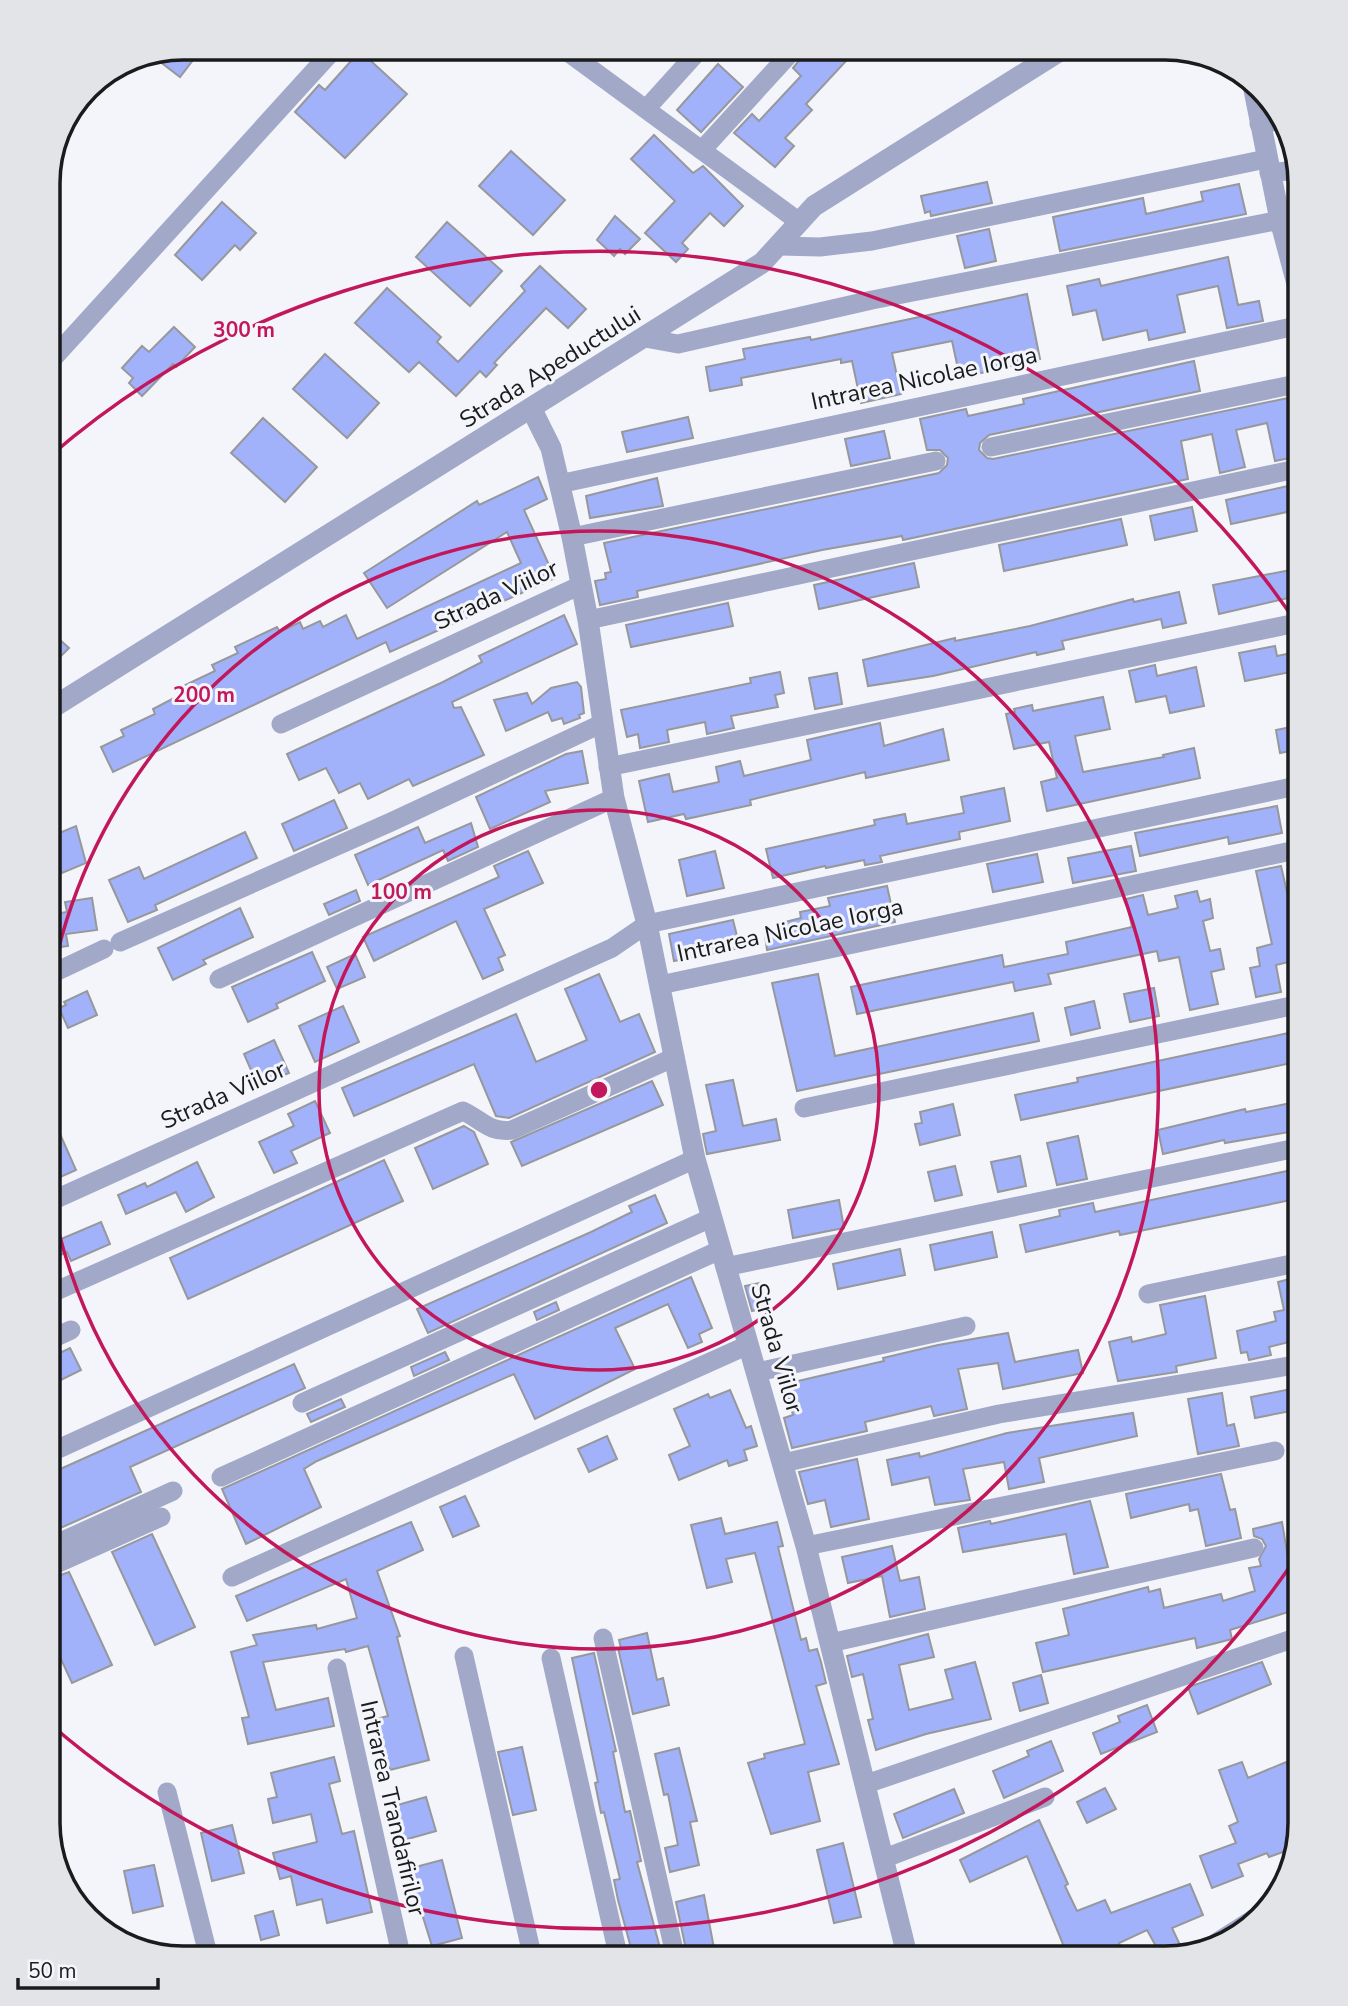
<svg xmlns="http://www.w3.org/2000/svg" width="1348" height="2006" viewBox="0 0 1348 2006" font-family="'Nunito Sans',sans-serif">
	<rect width="100%" height="100%" fill="#f4f5fa"/>
	<g fill="#a2b2fa" stroke="#96989c" stroke-width="2">
		<path d="M182,47H203L180,77L150,54Z"/>
		<path d="M810,47H859L806,104L812,110L785,138L794,146L775,167L734,133L752,114L759,121L801,76L793,68Z"/>
		<path d="M360,51L407,94L345,158L295,112L319,85L325,90Z"/>
		<path d="M718,64L743,87L701,132L677,110Z"/>
		<path d="M654,135L693,173L703,166L743,206L724,226L710,213L682,243L688,249L676,262L645,233L675,201L631,159Z"/>
		<path d="M511,151L565,200L533,235L479,186Z"/>
		<path d="M987,182L992,203L931,216L930,211L925,213L921,196Z"/>
		<path d="M1239,184L1246,214L1060,251L1053,217L1143,198L1146,214L1203,201L1201,192Z"/>
		<path d="M222,202L256,233L240,250L235,245L202,280L175,255Z"/>
		<path d="M615,216L640,239L625,254L620,249L614,256L597,240Z"/>
		<path d="M447,222L502,271L470,306L416,257Z"/>
		<path d="M989,229L996,261L965,268L957,236Z"/>
		<path d="M1228,257L1238,305L1259,301L1263,321L1227,328L1218,286L1177,295L1185,332L1149,340L1147,330L1103,340L1096,310L1073,315L1067,286L1099,279L1101,286Z"/>
		<path d="M540,266L586,309L568,328L546,308L494,363L497,365L486,377L480,371L456,396L419,362L409,372L355,323L387,288L441,337L437,342L458,362L525,291L521,286Z"/>
		<path d="M1027,294L1040,359L960,378L952,341L892,353L901,394L861,403L852,361L841,363V359L741,378L742,385L710,391L706,367L745,359L743,349L810,337L811,340Z"/>
		<path d="M174,327L195,347L176,367L173,364L142,396L129,383L133,378L122,368L142,346L149,352Z"/>
		<path d="M325,354L379,403L347,438L293,389Z"/>
		<path d="M1194,361L1200,391L989,435L980,443L979,450L987,458L993,459L1293,397L1297,417L1292,418L1300,456L1275,461L1267,423L1236,430L1245,467L1220,473L1212,434L1181,441L1188,479L903,540L902,536L822,550L637,591L638,597L600,605L595,581L606,579L605,573L611,572L604,543L939,473L947,465L948,458L940,450H927L920,419L966,409L968,416L1024,404L1023,399Z"/>
		<path d="M688,417L693,438L627,452L622,432Z"/>
		<path d="M263,418L317,467L285,502L231,453Z"/>
		<path d="M884,431L890,458L851,466L845,439Z"/>
		<path d="M538,477L547,499L524,510L555,578L390,652L386,642L113,772L101,747L124,736L121,730L155,714L153,709L180,695L177,689L215,671L212,665L238,653L235,647L277,627L280,632L300,622L303,629L320,621L323,627L346,615L357,639L521,563L507,532L387,608L364,573L477,501L479,505Z"/>
		<path d="M657,478L663,506L590,518L586,496Z"/>
		<path d="M1301,483V509L1231,524L1226,500Z"/>
		<path d="M1192,507L1197,531L1155,540L1150,516Z"/>
		<path d="M1121,519L1127,545L1004,571L999,545Z"/>
		<path d="M914,563L919,587L819,609L814,585Z"/>
		<path d="M1301,568V595L1219,614L1213,585Z"/>
		<path d="M1179,592L1186,623L1163,628L1161,619L1062,641L1064,649L1037,655L1036,652L933,676L868,686L863,660L955,638V641L1030,626L1133,599L1134,602Z"/>
		<path d="M728,603L733,626L631,647L626,625Z"/>
		<path d="M564,615L577,644L452,702L454,708L461,707L484,755L413,786L409,779L368,799L360,783L339,793L326,768L299,780L287,754L443,682L482,662L479,656Z"/>
		<path d="M47,628L69,648L55,662L47,655Z"/>
		<path d="M1275,646L1277,656L1301,651V670L1245,681L1239,653Z"/>
		<path d="M1155,665L1157,676L1196,667L1204,706L1170,713L1166,696L1136,702L1129,671Z"/>
		<path d="M780,672L784,693L775,695L778,707L731,716L734,728L707,734L705,722L667,730L669,742L640,748L638,734L627,737L621,710L751,683L750,678Z"/>
		<path d="M837,673L842,704L815,709L809,678Z"/>
		<path d="M577,682L581,687L584,713L579,715L580,718L564,724L562,718L552,721L548,712L506,731L494,700L527,693L532,704L551,688Z"/>
		<path d="M1103,697L1110,729L1075,736L1083,772L1164,757L1163,755L1194,748L1200,778L1047,811L1041,782L1057,778L1049,742L1014,749L1006,714L1015,712L1014,709L1032,705L1033,711Z"/>
		<path d="M880,723L884,746L943,729L949,760L866,778L865,772L750,800L751,805L686,819L684,814L648,822L639,781L669,774L673,792L719,782L716,767L740,761L744,776L811,760L807,740Z"/>
		<path d="M1301,725V749L1280,753L1276,730Z"/>
		<path d="M582,751L588,783L545,791L550,802L490,829L476,797L566,754Z"/>
		<path d="M1004,788L1010,821L959,832L960,839L880,856L882,862L865,865L864,860L826,868L825,866L773,878L766,849L875,825L874,820L905,814L907,824L964,813L961,797Z"/>
		<path d="M334,800L347,828L294,851L282,824Z"/>
		<path d="M1277,806L1282,833L1229,844L1228,837L1140,856L1135,833Z"/>
		<path d="M471,823L478,847L448,861L443,850L368,885L355,855L418,827L425,843Z"/>
		<path d="M76,826L86,863L62,873L47,838Z"/>
		<path d="M245,832L257,858L155,905L157,910L128,922L109,880L139,867L144,879Z"/>
		<path d="M1131,846L1136,871L1073,883L1068,858Z"/>
		<path d="M528,851L543,883L484,909L505,955L498,958L503,970L483,979L456,921L374,961L363,937L499,877L494,866Z"/>
		<path d="M715,851L724,888L687,896L679,860Z"/>
		<path d="M1037,854L1043,882L993,892L987,864Z"/>
		<path d="M1281,866L1296,931L1301,930V959L1276,965L1281,992L1256,997L1250,968L1260,966L1257,948L1272,944L1256,871Z"/>
		<path d="M887,886L895,922L767,950L765,935L783,932L781,923L801,918L800,912L830,906L828,898Z"/>
		<path d="M356,890L360,901L329,915L324,904Z"/>
		<path d="M1197,891L1200,902L1210,899L1213,918L1203,921L1210,951L1220,949L1224,969L1211,972L1218,1004L1190,1010L1179,957L1159,961L1157,951L1048,974L1051,984L1015,991L1013,982L857,1014L851,987L1002,955L1004,967L1068,954L1066,942L1132,927L1126,899L1143,895L1148,915L1178,908L1175,896Z"/>
		<path d="M92,898L97,930L66,934L68,946L47,949V915L67,912L65,902Z"/>
		<path d="M240,908L253,937L203,960L206,964L173,980L158,948Z"/>
		<path d="M733,920L740,948L674,961L669,934Z"/>
		<path d="M312,952L325,981L276,1004L278,1008L248,1022L232,987Z"/>
		<path d="M355,954L365,977L337,989L327,967Z"/>
		<path d="M599,974L620,1022L639,1014L655,1052L509,1118L496,1116L474,1064L354,1116L342,1088L516,1014L536,1062L587,1040L565,989Z"/>
		<path d="M818,974L835,1056L1033,1013L1039,1041L797,1091L772,983Z"/>
		<path d="M1154,988L1159,1016L1130,1022L1124,994Z"/>
		<path d="M87,991L97,1015L68,1028L59,1008L66,1005L64,1002Z"/>
		<path d="M1094,1001L1100,1028L1071,1035L1065,1008Z"/>
		<path d="M343,1006L359,1042L315,1062L299,1026Z"/>
		<path d="M1293,1032L1294,1037L1301,1036V1061L1021,1120L1015,1095L1078,1082L1077,1078L1111,1071Z"/>
		<path d="M274,1040L289,1073L258,1086L244,1054Z"/>
		<path d="M733,1080L743,1126L776,1119L780,1140L707,1154L703,1134L716,1131L706,1085Z"/>
		<path d="M652,1081L663,1105L522,1166L511,1142Z"/>
		<path d="M315,1101L330,1133L291,1151L297,1163L274,1173L259,1142L294,1126L288,1114Z"/>
		<path d="M1296,1102L1301,1130L1225,1143L1224,1140L1163,1154L1158,1130L1245,1109L1246,1112Z"/>
		<path d="M953,1104L960,1135L920,1145L915,1124L922,1123L920,1112Z"/>
		<path d="M464,1126L474,1132L488,1164L433,1189L415,1148Z"/>
		<path d="M60,1134L76,1170L47,1183V1139Z"/>
		<path d="M1078,1136L1087,1179L1057,1185L1047,1143Z"/>
		<path d="M1020,1156L1026,1186L998,1192L991,1162Z"/>
		<path d="M384,1160L403,1201L188,1299L170,1258Z"/>
		<path d="M197,1162L214,1197L186,1212L176,1192L126,1214L118,1195L145,1183L147,1187Z"/>
		<path d="M955,1166L962,1195L935,1201L928,1172Z"/>
		<path d="M1301,1168V1198L1120,1235L1119,1231L1026,1252L1020,1225L1060,1216L1059,1210L1093,1203L1095,1212Z"/>
		<path d="M655,1195L667,1223L428,1333L417,1309L591,1232L632,1212L629,1206Z"/>
		<path d="M839,1200L844,1228L793,1238L788,1210Z"/>
		<path d="M101,1222L110,1244L71,1261L67,1252L47,1261V1245Z"/>
		<path d="M992,1232L997,1257L935,1270L930,1245Z"/>
		<path d="M900,1249L905,1275L838,1289L833,1264Z"/>
		<path d="M1301,1276V1339L1269,1347L1271,1355L1249,1360L1247,1352L1241,1353L1237,1331L1276,1321L1274,1312L1284,1310L1278,1282Z"/>
		<path d="M691,1277L712,1328L699,1334L702,1342L688,1348L668,1304L615,1328L635,1369L535,1419L514,1374L317,1461L304,1469L321,1507L246,1544L222,1489Z"/>
		<path d="M760,1283L766,1308L752,1311L745,1286Z"/>
		<path d="M1205,1296L1216,1358L1176,1366L1177,1372L1118,1381L1109,1342L1131,1337L1132,1342L1166,1334L1160,1305Z"/>
		<path d="M556,1302L559,1310L537,1320L534,1312Z"/>
		<path d="M1008,1333L1015,1362L1078,1350L1083,1373L1003,1389L998,1363L958,1369L967,1409L934,1416L931,1406L865,1422L867,1431L792,1448L784,1418L793,1415L785,1384L884,1361L883,1358L938,1345Z"/>
		<path d="M70,1348L81,1370L47,1387V1359Z"/>
		<path d="M445,1352L449,1360L414,1376L411,1367Z"/>
		<path d="M294,1364L305,1388L130,1467L141,1492L47,1534V1475Z"/>
		<path d="M1301,1387V1409L1255,1418L1251,1397Z"/>
		<path d="M730,1390L746,1428L751,1426L757,1446L744,1450L747,1460L729,1466L727,1460L679,1480L669,1455L690,1446L674,1409L708,1394L710,1398Z"/>
		<path d="M1222,1393L1227,1426L1234,1424L1239,1446L1198,1454L1188,1399Z"/>
		<path d="M341,1399L345,1407L311,1422L307,1414Z"/>
		<path d="M1133,1413L1137,1436L1039,1458L1044,1482L1009,1489L1004,1462L963,1469L970,1500L935,1505L929,1477L892,1485L887,1460L919,1453L920,1457L1007,1433Z"/>
		<path d="M607,1436L617,1459L589,1472L578,1449Z"/>
		<path d="M857,1459L869,1519L831,1527L825,1500L808,1504L799,1472Z"/>
		<path d="M1221,1474L1230,1510L1235,1509L1241,1538L1206,1546L1198,1509L1190,1511L1189,1504L1131,1518L1126,1494Z"/>
		<path d="M465,1496L479,1526L453,1537L440,1507Z"/>
		<path d="M1090,1501L1108,1567L1074,1574L1066,1534L963,1552L958,1528L990,1521L991,1524Z"/>
		<path d="M721,1518L725,1534L777,1522L783,1546L778,1547L801,1640L806,1638L809,1651L817,1649L821,1662L826,1683L816,1686L839,1764L808,1772L820,1821L771,1834L748,1763L765,1758L764,1754L805,1744L755,1553L726,1559L732,1582L707,1588L691,1525Z"/>
		<path d="M411,1522L423,1550L377,1571L400,1636L397,1637L429,1760L390,1770L376,1719L388,1716L368,1646L346,1652L345,1649L263,1662L276,1710L328,1698L334,1726L248,1744L242,1718L249,1717L231,1652L257,1645L253,1635L316,1625L317,1629L357,1618L346,1579L247,1621L236,1596Z"/>
		<path d="M1282,1522L1292,1582L1301,1579V1608L1230,1630L1232,1639L1197,1648L1195,1638L1043,1672L1036,1643L1069,1635L1063,1609L1148,1587L1149,1592L1160,1589L1164,1608L1221,1594L1223,1601L1255,1591L1249,1568L1261,1566L1259,1559L1266,1546L1262,1539L1254,1536L1253,1529Z"/>
		<path d="M152,1534L195,1627L155,1645L112,1552Z"/>
		<path d="M892,1546L900,1581L919,1577L925,1609L890,1617L882,1576L848,1583L842,1557Z"/>
		<path d="M69,1572L112,1665L72,1683L47,1629V1580Z"/>
		<path d="M647,1633L657,1680L663,1678L669,1705L633,1714L618,1648H621L619,1640Z"/>
		<path d="M928,1634L934,1657L899,1665L909,1710L953,1699L945,1670L975,1662L991,1719L926,1734L876,1750L868,1720L873,1719L863,1674L852,1677L847,1656Z"/>
		<path d="M594,1653L616,1751L613,1752L625,1812L630,1811L641,1861L637,1862L663,1959H634L618,1900L614,1880L620,1879L604,1812L601,1813L595,1783L598,1782L572,1658Z"/>
		<path d="M1262,1662L1271,1684L1198,1714L1188,1687Z"/>
		<path d="M1041,1675L1048,1703L1020,1711L1013,1683Z"/>
		<path d="M1147,1705L1157,1732L1101,1754L1093,1733L1120,1722L1118,1716Z"/>
		<path d="M1051,1741L1063,1771L1004,1798L993,1771L1029,1756L1027,1751Z"/>
		<path d="M522,1747L536,1810L513,1815L498,1752Z"/>
		<path d="M679,1748L697,1821L690,1822L699,1865L670,1872L665,1848L678,1845L668,1794L664,1795L655,1754Z"/>
		<path d="M334,1757L340,1781L329,1784L342,1834L354,1831L372,1912L327,1923L322,1899L297,1905L291,1876L280,1879L273,1853L317,1842L311,1814L273,1823L268,1799L277,1797L271,1773Z"/>
		<path d="M1242,1762L1248,1778L1286,1762L1301,1799V1824L1294,1848L1269,1857L1267,1853L1238,1864L1243,1876L1212,1888L1200,1856L1236,1843L1229,1826L1238,1822L1219,1770Z"/>
		<path d="M1105,1788L1116,1809L1087,1823L1077,1802Z"/>
		<path d="M954,1789L964,1813L903,1838L894,1814Z"/>
		<path d="M426,1797L436,1831L404,1840L394,1806Z"/>
		<path d="M1039,1820L1068,1884L1065,1886L1077,1911L1105,1900L1111,1913L1190,1884L1203,1915L1172,1928L1182,1949L1163,1959L1147,1930L1119,1943L1123,1954L1110,1959H1069L1027,1856L970,1882L960,1860Z"/>
		<path d="M232,1825L244,1873L212,1881L201,1833Z"/>
		<path d="M843,1843L861,1917L834,1923L817,1850Z"/>
		<path d="M442,1860L462,1938L432,1946L408,1869Z"/>
		<path d="M154,1865L163,1906L133,1913L124,1871Z"/>
		<path d="M704,1895L716,1959H688L676,1902Z"/>
		<path d="M273,1911L279,1935L261,1940L255,1916Z"/>
	</g>
	<g fill="none" stroke-linecap="round" stroke-linejoin="round">
		<g stroke="#a1a8c8" stroke-width="19">
			<path d="M561,47L798,221"/>
			<path d="M646,109L702,47"/>
			<path d="M1259,124L1284,120"/>
			<path d="M702,150L796,47"/>
			<path d="M1269,173L1297,170"/>
			<path d="M780,246L820,247L872,241L1266,159"/>
			<path d="M645,338L678,344L872,300L1280,220"/>
			<path d="M47,365L336,47"/>
			<path d="M991,447L1301,383"/>
			<path d="M559,484L1301,325"/>
			<path d="M572,537L936,461"/>
			<path d="M588,620L1301,468"/>
			<path d="M281,724L581,585"/>
			<path d="M608,767L1301,622"/>
			<path d="M120,942L391,822L603,723"/>
			<path d="M47,976L104,949"/>
			<path d="M219,979L614,798"/>
			<path d="M660,985L1301,849"/>
			<path d="M804,1108L1301,1004"/>
			<path d="M47,1203L612,948L647,924L1301,785"/>
			<path d="M725,1267L1301,1147"/>
			<path d="M1148,1294L1301,1262"/>
			<path d="M47,1295L463,1111C482,1120 489,1133 512,1130L675,1057"/>
			<path d="M47,1341L71,1330"/>
			<path d="M757,1372L966,1326"/>
			<path d="M302,1403L711,1218"/>
			<path d="M47,1454L695,1159"/>
			<path d="M783,1463L999,1414L1301,1364"/>
			<path d="M221,1477L720,1250"/>
			<path d="M806,1546L1275,1451"/>
			<path d="M47,1548L173,1491"/>
			<path d="M47,1568L161,1517"/>
			<path d="M232,1577L748,1345"/>
			<path d="M603,1638L676,1959"/>
			<path d="M830,1643L1254,1548"/>
			<path d="M464,1656L533,1959"/>
			<path d="M551,1658L619,1959"/>
			<path d="M337,1668L402,1959"/>
			<path d="M866,1784L1301,1636"/>
			<path d="M167,1792L209,1958"/>
			<path d="M885,1858L1045,1797"/>
		</g>
		<g stroke="#a1a8c8" stroke-width="21">
			<path d="M1253,85L1280,220L1301,299"/>
			<path d="M532,410L551,448L572,537L588,620L614,798L647,924L695,1159L806,1546L908,1959"/>
			<path d="M47,711L762,263L814,206L1066,47"/>
			<path d="M1211,1947L1255,1919"/>
		</g>
	</g>
	<g fill="none" stroke="#c2185b" stroke-width="3.5">
		<circle cx="599" cy="1090" r="280"/>
		<path d="M48 998A559 559 0 1 1 48 1182"/>
		<path d="M1299 1553A839 839 0 0 1 49 1723M49 457A839 839 0 0 1 1299 627"/>
	</g>
	<g text-anchor="middle" dominant-baseline="central" stroke-width="6" stroke-linejoin="round" paint-order="stroke">
		<g font-size="24" fill="#1a1b1d" stroke="#f4f5fa">
			<text transform="translate(550 367) rotate(-32)">Strada Apeductului</text>
			<text transform="translate(924 378) rotate(-12)">Intrarea Nicolae Iorga</text>
			<text transform="translate(496 595) rotate(-25)">Strada Viilor</text>
			<text transform="translate(790 930) rotate(-12)">Intrarea Nicolae Iorga</text>
			<text transform="translate(223 1095) rotate(-24)">Strada Viilor</text>
			<text transform="translate(777 1348) rotate(74)">Strada Viilor</text>
			<text transform="translate(393 1808) rotate(77)">Intrarea Trandafirilor</text>
		</g>
	</g>
	<path d="M0 0H1348V2006H0ZM183 60H1165A123 123 0 0 1 1288 183V1823A123 123 0 0 1 1165 1946H183A123 123 0 0 1 60 1823V183A123 123 0 0 1 183 60Z" fill="#e3e4e8" fill-rule="evenodd"/>
	<path fill="none" stroke="#1a1b1d" stroke-width="3.5" d="M183 60H1165A123 123 0 0 1 1288 183V1823A123 123 0 0 1 1165 1946H183A123 123 0 0 1 60 1823V183A123 123 0 0 1 183 60Z"/>
	<circle cx="599" cy="1090" r="10" fill="#c2185b" stroke="#f4f5fa" stroke-width="3.5"/>
	<g font-size="21" text-anchor="middle" font-weight="bold" fill="#c2185b" stroke="#f4f5fa" stroke-width="6" stroke-linejoin="round" paint-order="stroke">
		<text x="244" y="337">300 m</text>
		<text x="204" y="702">200 m</text>
		<text x="401" y="899">100 m</text>
	</g>
	<path d="M18 1978v10h140v-10" fill="none" stroke="#1a1b1d" stroke-width="3.5"/>
	<text x="28" y="1978" font-size="21" fill="#1a1b1d" stroke="#f4f5fa" stroke-width="5" paint-order="stroke">50 m</text>
</svg>
